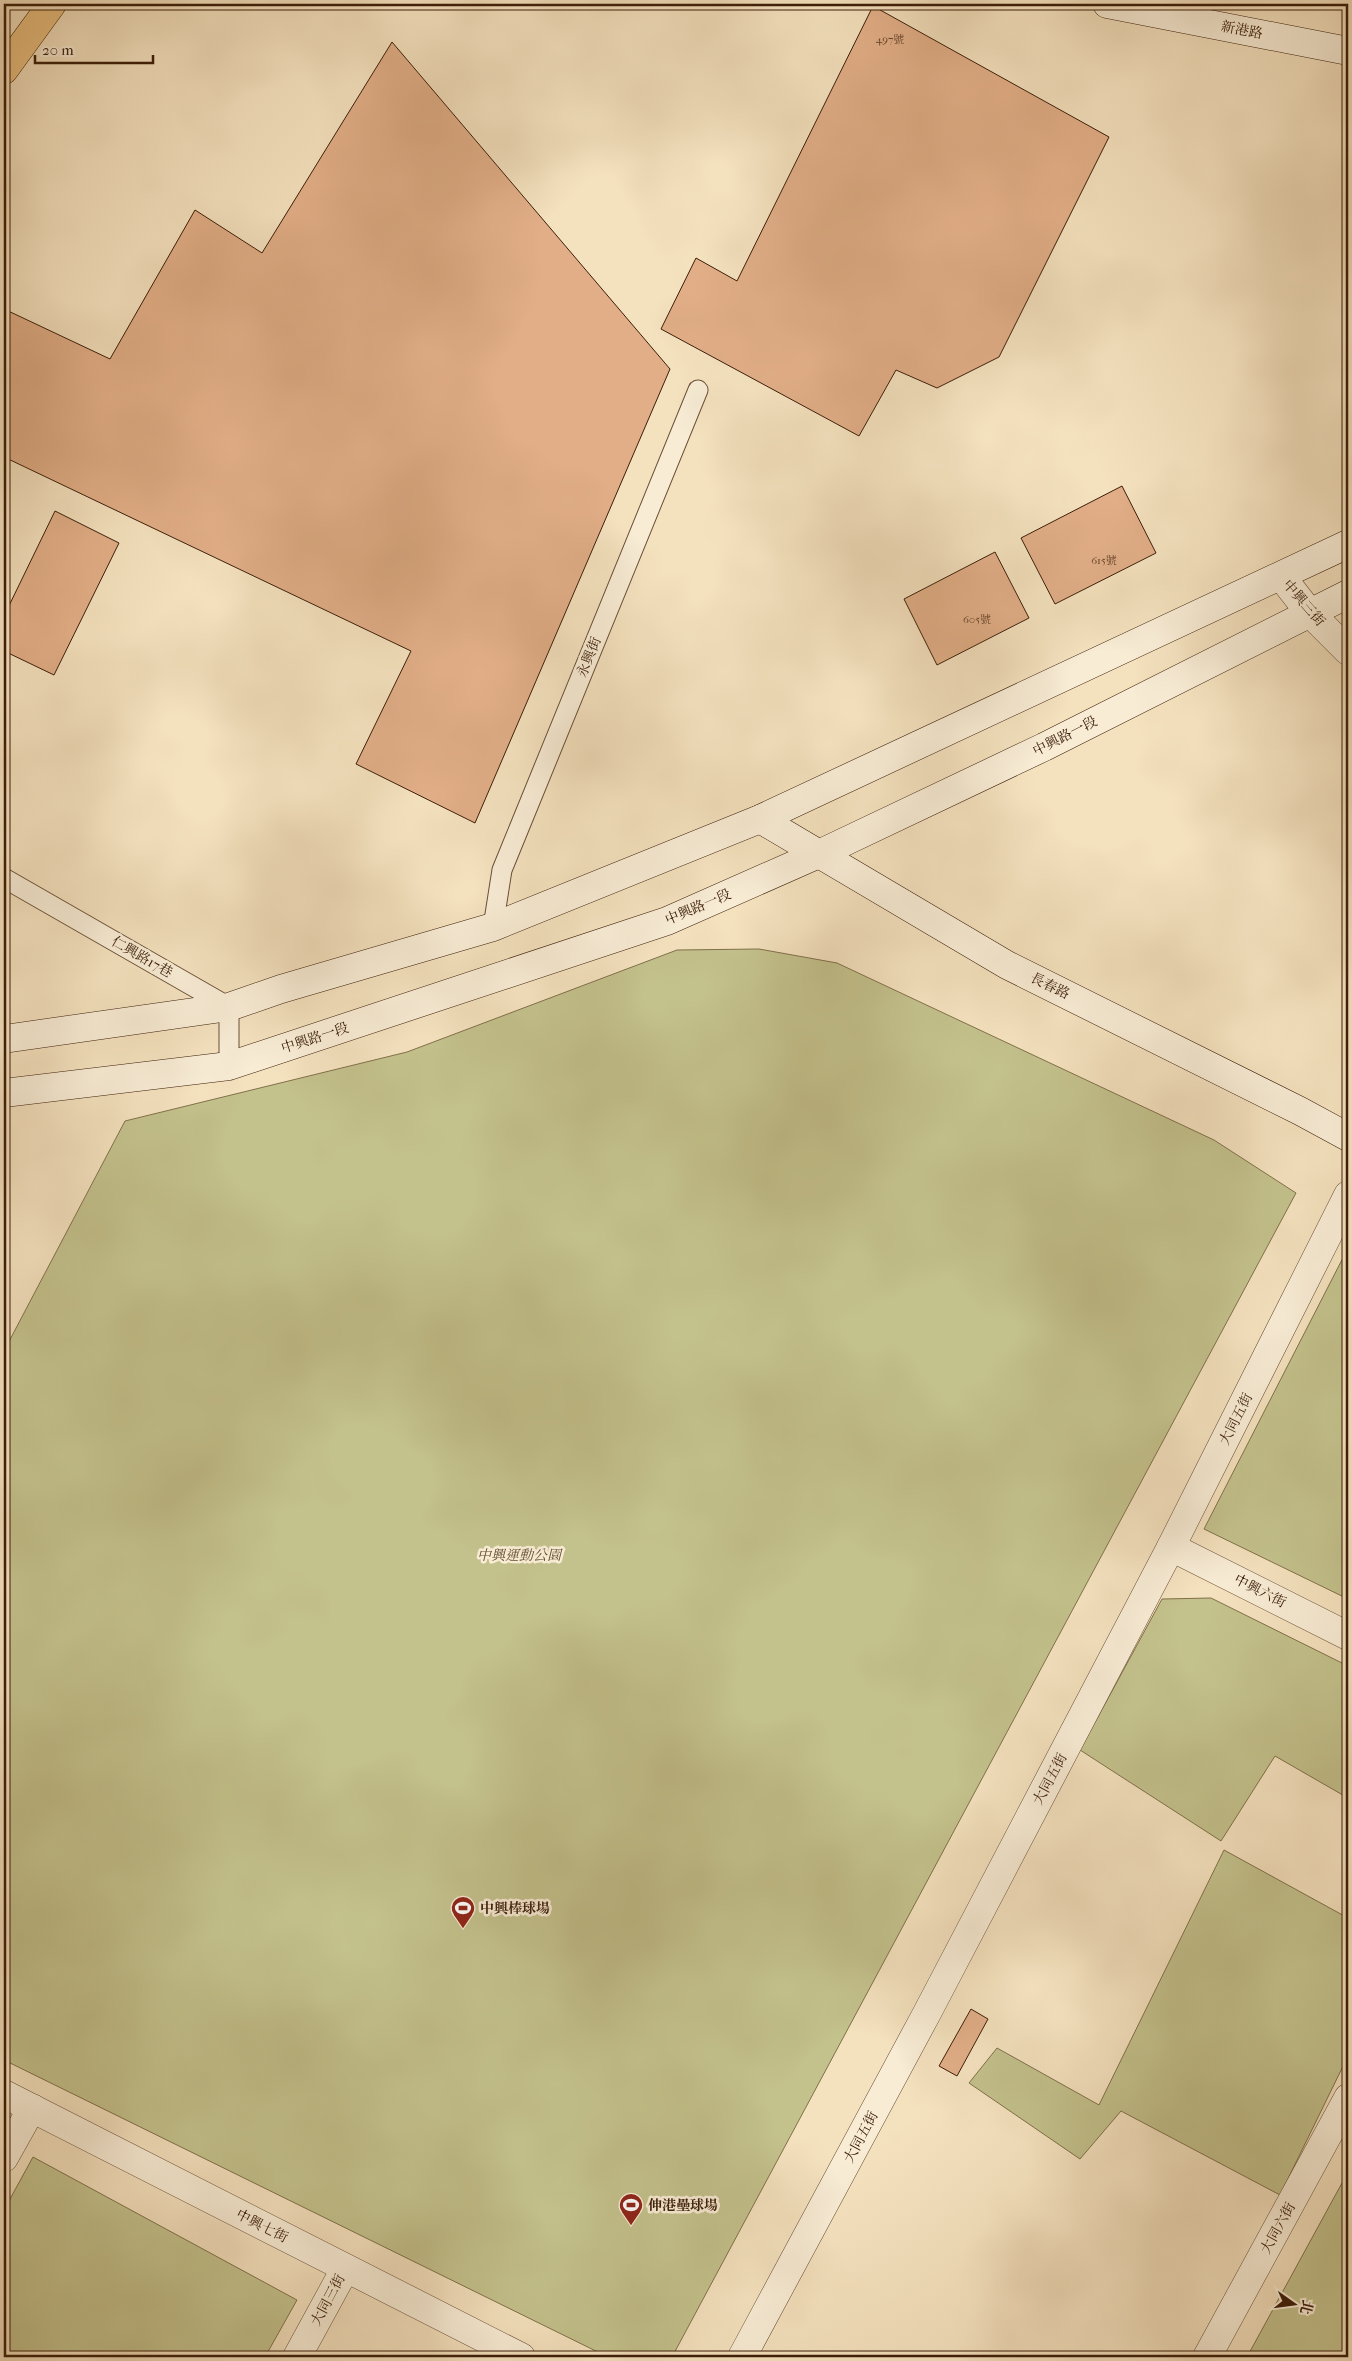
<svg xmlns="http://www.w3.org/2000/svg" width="1352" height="2361" viewBox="0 0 1352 2361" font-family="'IM FELL French Canon','Noto Serif TC',serif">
	<rect width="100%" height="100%" fill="#f4e1be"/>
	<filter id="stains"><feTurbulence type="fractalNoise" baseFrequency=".004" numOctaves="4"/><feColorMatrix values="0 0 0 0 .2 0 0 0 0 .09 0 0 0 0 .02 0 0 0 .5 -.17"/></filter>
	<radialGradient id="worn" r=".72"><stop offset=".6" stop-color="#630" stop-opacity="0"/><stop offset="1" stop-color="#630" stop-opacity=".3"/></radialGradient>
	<g fill="#c3c18c" stroke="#80704a">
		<path d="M759,949L837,963L1214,1140L1296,1193L672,2357H608L4,2060V1351L125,1121L407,1052L677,950Z"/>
		<path d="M1348,1248V1599L1204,1529Z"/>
		<path d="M1211,1598L1348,1666V1798L1275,1756L1221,1841L1080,1750L1162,1599Z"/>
		<path d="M1224,1850L1348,1918V2056L1280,2195L1121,2111L1080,2159L969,2083L997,2048L1099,2105Z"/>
		<path d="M33,2157L297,2300L265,2357H4V2210Z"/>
		<path d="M1348,2172V2357H1247Z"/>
	</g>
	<g fill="#e1ae87" stroke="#3c1e09">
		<path d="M873,6L1109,137L999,357L937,388L896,370L859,436L661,329L696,258L737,281Z"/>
		<path d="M392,42L670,369L475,823L356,764L411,651L4,457V309L110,359L195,210L262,253Z"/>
		<path d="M1122,486L1156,553L1055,604L1021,538Z"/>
		<path d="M55,511L119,543L54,675L4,651V616Z"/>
		<path d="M995,552L1029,618L937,665L904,599Z"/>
		<path d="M971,2009L988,2019L957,2076L939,2066Z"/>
	</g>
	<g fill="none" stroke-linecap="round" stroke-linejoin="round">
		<g stroke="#6a4f36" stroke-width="21">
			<g id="lane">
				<path d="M4,878L229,1007V1066"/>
				<path d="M493,927L502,870L698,390"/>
			</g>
		</g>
		<g stroke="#6a4f36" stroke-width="29">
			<g id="street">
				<path d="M1281,576L1309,612L1348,651"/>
				<path d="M1171,1547L1348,1636"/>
				<path d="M4,2094L521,2357"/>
				<path d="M4,2158L32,2108"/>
				<path d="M297,2357L345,2269"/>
				<path d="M742,2357L927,2013L1171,1547L1348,1195"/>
				<path d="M1207,2357L1348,2098"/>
			</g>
		</g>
		<g stroke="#3c1e09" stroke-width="29">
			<g id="secondary">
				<path d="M1107,4L1348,51"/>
				<path d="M760,819L1007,965L1300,1111L1348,1137"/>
				<path d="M4,1039L229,1007L281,989L493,927L760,819L1348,544"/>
				<path d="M4,1093L229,1066L667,921L821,853L1044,747L1348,594"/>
			</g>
		</g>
		<g stroke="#3c1e09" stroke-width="29">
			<path id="primary" d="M4,70L52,4"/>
		</g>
		<use href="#lane" stroke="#f8ecd5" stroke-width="19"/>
		<use href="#street" stroke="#f8ecd5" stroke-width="28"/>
		<use href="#secondary" stroke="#f8ecd5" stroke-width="28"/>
		<use href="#primary" stroke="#eac07f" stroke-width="28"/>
	</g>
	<defs>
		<g id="stadium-pin" transform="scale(1.25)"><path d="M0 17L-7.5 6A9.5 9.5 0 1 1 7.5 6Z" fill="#8f2418" stroke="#f8ecd5"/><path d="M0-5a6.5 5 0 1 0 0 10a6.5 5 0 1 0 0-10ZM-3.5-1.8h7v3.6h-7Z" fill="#fff"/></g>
	</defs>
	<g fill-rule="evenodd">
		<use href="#stadium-pin" x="463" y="1908"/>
		<use href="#stadium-pin" x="631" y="2205"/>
	</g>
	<g text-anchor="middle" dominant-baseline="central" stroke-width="5" stroke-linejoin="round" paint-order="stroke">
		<g font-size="11" fill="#654228">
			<text x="890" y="39">497號</text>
			<text x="1104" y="560">615號</text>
			<text x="977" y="619">605號</text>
		</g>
		<g font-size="14" fill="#3c1e09" stroke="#f8ecd5">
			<text transform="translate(1242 30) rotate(11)">新港路</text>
			<text transform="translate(1304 603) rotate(49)">中興三街</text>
			<text transform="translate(589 657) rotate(-68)">永興街</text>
			<text transform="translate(1065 736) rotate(-27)">中興路一段</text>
			<text transform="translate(698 907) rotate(-23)">中興路一段</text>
			<text transform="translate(142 957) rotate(30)">仁興路17巷</text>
			<text transform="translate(1050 986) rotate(26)">長春路</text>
			<text transform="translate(315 1038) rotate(-18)">中興路一段</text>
			<text transform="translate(1236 1419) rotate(-63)">大同五街</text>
			<text transform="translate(1260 1591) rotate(27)">中興六街</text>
			<text transform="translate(1050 1779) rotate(-62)">大同五街</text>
			<text transform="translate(861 2137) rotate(-62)">大同五街</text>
			<text transform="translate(262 2226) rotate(27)">中興七街</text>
			<text transform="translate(1278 2228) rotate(-61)">大同六街</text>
			<text transform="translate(328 2300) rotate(-62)">大同三街</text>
		</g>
		<g font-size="14" font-style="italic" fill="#644f30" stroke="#f8ecd5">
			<text x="519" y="1555">中興運動公園</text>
		</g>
		<g font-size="14" font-weight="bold" fill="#3c1e09" stroke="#f8ecd5" text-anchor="start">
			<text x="480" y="1908">中興棒球場</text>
			<text x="648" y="2205">伸港壘球場</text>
		</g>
	</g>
	<rect width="1352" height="2361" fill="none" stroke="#f4e1be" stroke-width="20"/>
	<rect x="5" y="5" width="1342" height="2351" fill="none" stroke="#3c1e09" stroke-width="2.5"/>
	<rect x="10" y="10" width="1332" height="2341" fill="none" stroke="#3c1e09"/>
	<g transform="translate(1294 2304) rotate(104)" stroke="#f8ecd5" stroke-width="4" paint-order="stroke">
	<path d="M0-4L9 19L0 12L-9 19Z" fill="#3c1e09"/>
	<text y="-8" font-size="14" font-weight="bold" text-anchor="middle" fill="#3c1e09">北</text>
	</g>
	<path d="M35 55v8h118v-8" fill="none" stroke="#3c1e09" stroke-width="2.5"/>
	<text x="42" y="55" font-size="15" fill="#3c1e09" stroke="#f8ecd5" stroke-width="4" paint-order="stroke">20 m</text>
	<rect width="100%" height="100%" filter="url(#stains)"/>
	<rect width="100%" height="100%" fill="url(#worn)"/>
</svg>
